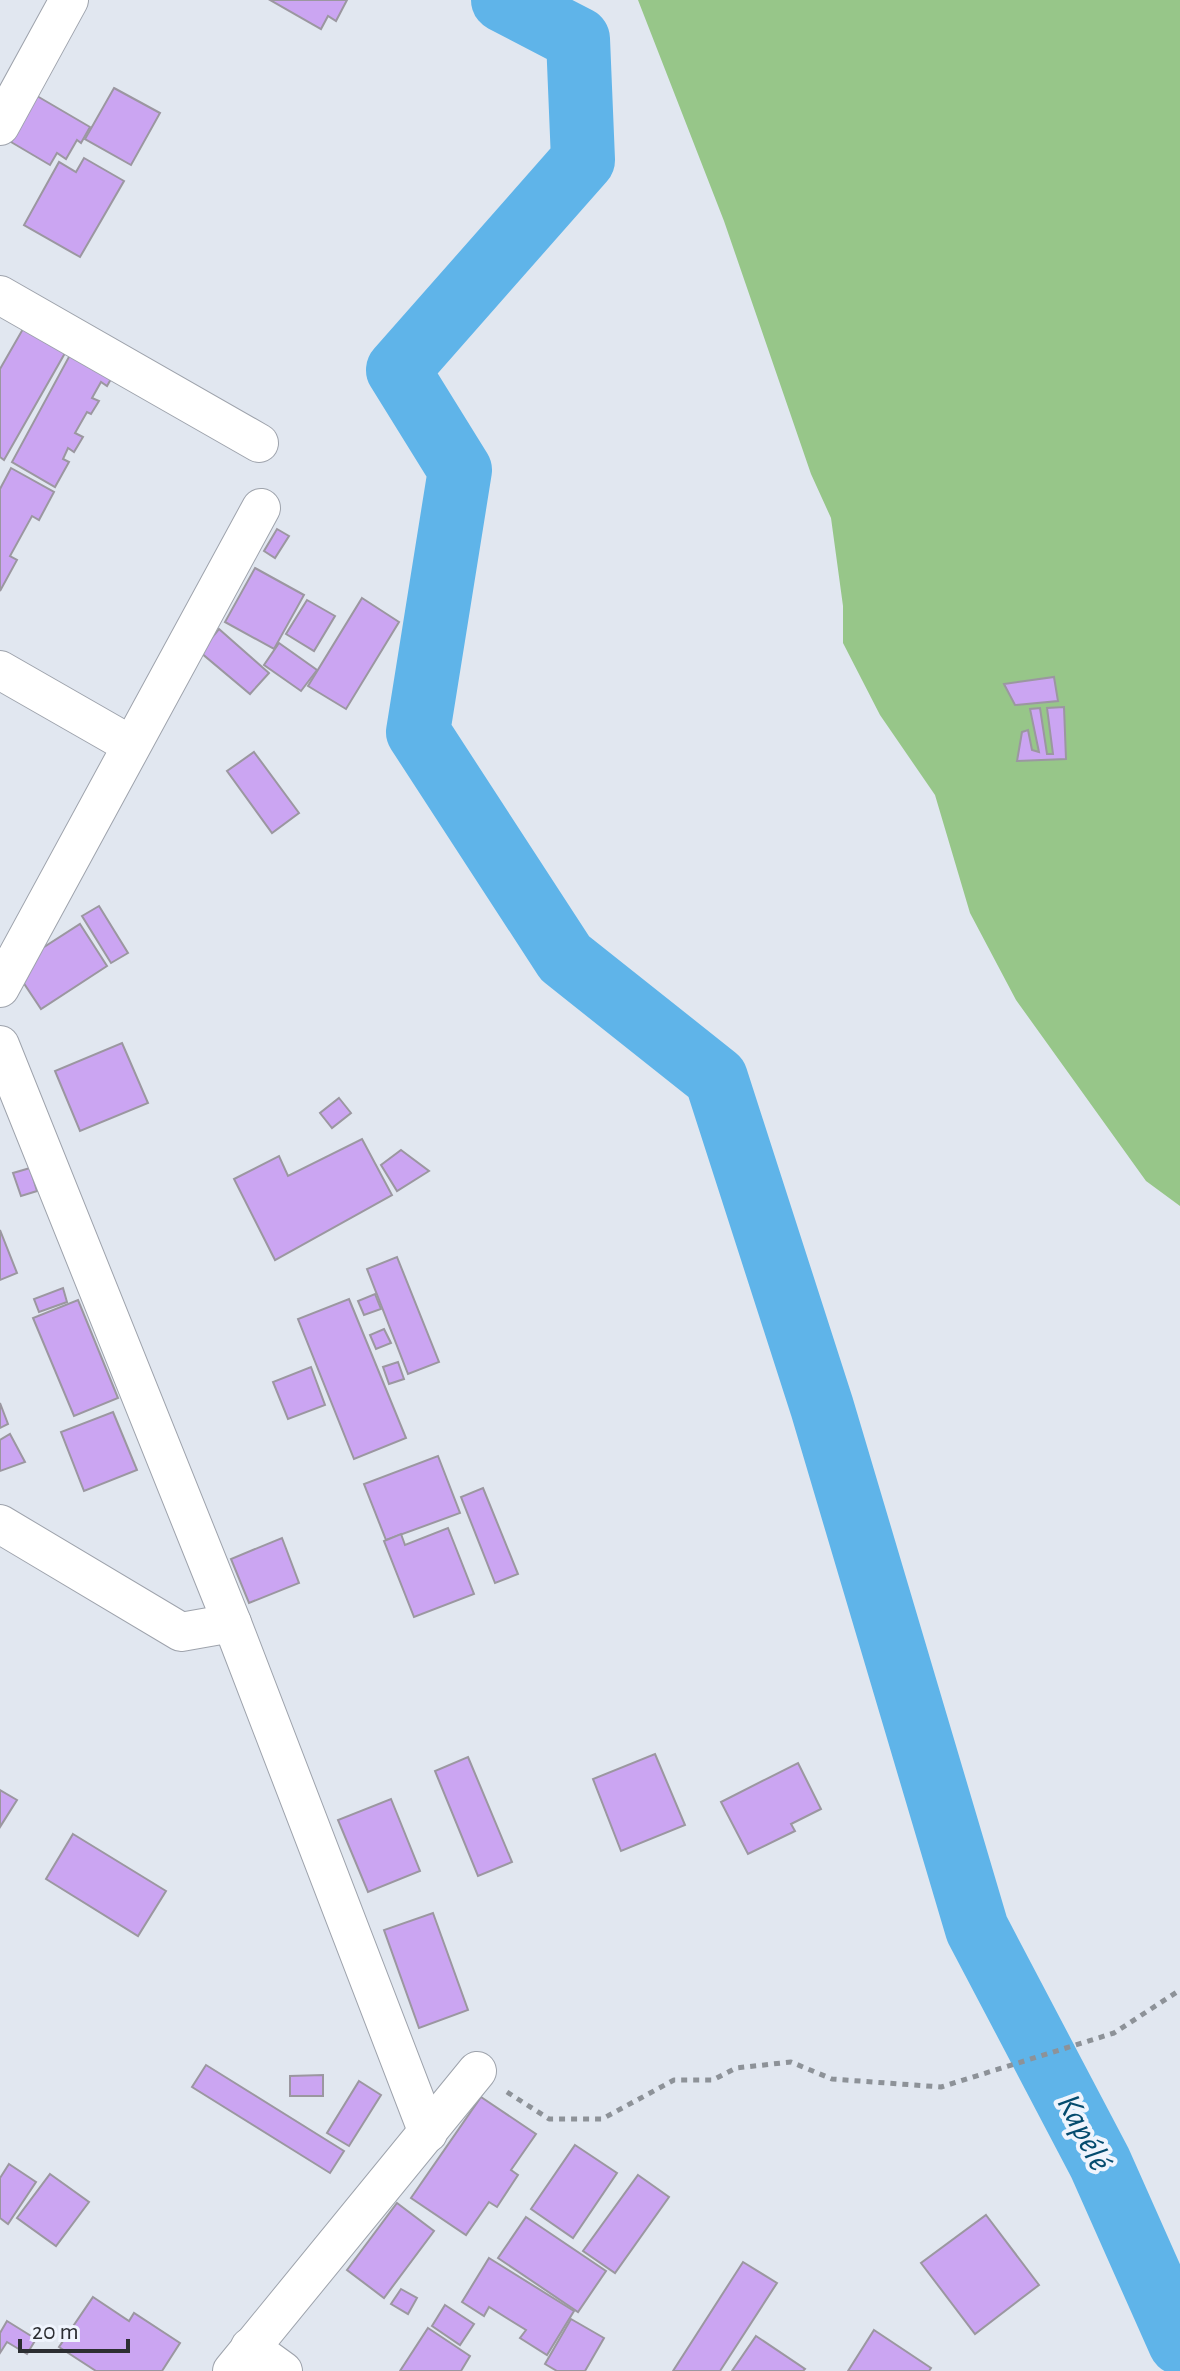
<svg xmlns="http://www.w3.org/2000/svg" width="1180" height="2371" viewBox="0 0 1180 2371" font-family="'Alegreya Sans',sans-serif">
	<rect width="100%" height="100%" fill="#e1e7f0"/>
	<path fill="#97c689" d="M638,0H1180V1206L1146,1181L1016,1000L970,913L935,795L880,715L843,643V606L831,518L811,474L724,221Z"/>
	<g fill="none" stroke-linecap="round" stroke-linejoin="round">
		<path stroke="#5fb4e9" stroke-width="64" d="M503,0L578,39L583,160L398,370L460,470L418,732L565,958L716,1078L822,1407L977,1929L1100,2163L1180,2343"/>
	</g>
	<g fill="#cba5f2" stroke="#9b97a0" stroke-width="2">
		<path d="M270,0H347L336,21L328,16L321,29Z"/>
		<path d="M114,88L160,113L131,165L85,139Z"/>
		<path d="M37,96L90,127L81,143L77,140L66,159L57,153L50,165L11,142Z"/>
		<path d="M84,158L124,181L80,257L24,225L59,162L76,172Z"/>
		<path d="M31,315L73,339L4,460L0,457V369Z"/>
		<path d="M77,342L119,365L107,386L101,382L92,398L99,401L91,414L87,412L75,433L83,437L74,452L68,448L63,459L69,462L55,487L12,462Z"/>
		<path d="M11,468L54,492L39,520L32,516L10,556L17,560L0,591V489Z"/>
		<path d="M277,529L289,536L275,558L264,551Z"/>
		<path d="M255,568L304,595L274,649L225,622Z"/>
		<path d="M362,598L399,622L346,709L308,686Z"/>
		<path d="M307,600L335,616L314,651L286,634Z"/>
		<path d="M219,629L269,673L250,694L200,652Z"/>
		<path d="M279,643L317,670L301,691L264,665Z"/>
		<path d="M1054,677L1058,701L1015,705L1004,684Z"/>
		<path d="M1064,707L1066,759L1017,761L1022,732L1028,730L1032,750L1039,752L1030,709L1040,708L1047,754H1053L1047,708Z"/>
		<path d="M254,752L299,813L272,833L227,771Z"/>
		<path d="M99,906L128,953L111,963L82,916Z"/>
		<path d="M80,924L107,966L41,1009L13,967Z"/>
		<path d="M122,1043L148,1103L80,1131L55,1071Z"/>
		<path d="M339,1098L351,1113L332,1128L320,1113Z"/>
		<path d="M362,1139L392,1195L275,1260L234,1179L279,1156L288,1176Z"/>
		<path d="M401,1150L429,1171L397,1191L381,1165Z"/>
		<path d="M30,1168L37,1191L21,1196L13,1173Z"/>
		<path d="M0,1230L17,1273L0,1280Z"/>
		<path d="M397,1257L439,1362L408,1374L367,1269Z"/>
		<path d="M63,1288L67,1302L39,1312L34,1299Z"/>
		<path d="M375,1294L381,1309L364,1315L358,1301Z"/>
		<path d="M349,1299L406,1438L354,1459L298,1319Z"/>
		<path d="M78,1300L118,1398L74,1416L33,1318Z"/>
		<path d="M384,1329L391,1343L376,1349L370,1335Z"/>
		<path d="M398,1362L404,1379L389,1384L383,1367Z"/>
		<path d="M311,1367L325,1405L288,1419L273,1382Z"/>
		<path d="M0,1403L8,1424L0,1428Z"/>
		<path d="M113,1412L137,1470L84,1491L61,1432Z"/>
		<path d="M10,1434L25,1462L0,1471V1440Z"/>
		<path d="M438,1456L460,1513L386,1540L364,1484Z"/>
		<path d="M483,1488L518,1574L495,1583L461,1497Z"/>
		<path d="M448,1528L474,1594L414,1617L384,1541L401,1534L405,1545Z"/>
		<path d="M282,1538L299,1583L249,1603L231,1559Z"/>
		<path d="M655,1754L685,1825L621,1851L593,1779Z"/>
		<path d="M468,1757L512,1862L478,1876L435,1771Z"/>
		<path d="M798,1763L821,1809L791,1824L795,1831L748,1854L721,1802Z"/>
		<path d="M0,1790L17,1800L0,1827Z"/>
		<path d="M391,1799L420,1871L368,1892L338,1820Z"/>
		<path d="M73,1834L166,1891L138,1936L46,1879Z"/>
		<path d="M433,1913L468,2010L419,2028L384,1930Z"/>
		<path d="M206,2065L344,2151L330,2173L192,2087Z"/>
		<path d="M323,2075V2096H290V2076Z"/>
		<path d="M359,2081L381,2095L349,2146L327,2133Z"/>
		<path d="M481,2097L536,2134L511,2170L518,2175L497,2207L489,2202L466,2235L411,2198Z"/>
		<path d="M575,2145L617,2173L573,2238L531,2209Z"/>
		<path d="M9,2164L36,2182L8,2224L0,2218V2178Z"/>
		<path d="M50,2174L89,2202L56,2246L17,2218Z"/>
		<path d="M638,2175L669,2197L615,2273L583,2251Z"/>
		<path d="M397,2203L434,2231L384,2298L347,2270Z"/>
		<path d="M986,2215L1039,2285L975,2334L921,2263Z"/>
		<path d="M526,2217L606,2271L578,2312L498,2258Z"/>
		<path d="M489,2258L574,2311L547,2355L520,2338L526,2330L489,2307L484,2316L462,2302Z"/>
		<path d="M743,2262L777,2283L720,2371H673Z"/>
		<path d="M401,2289L417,2298L408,2314L391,2304Z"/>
		<path d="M93,2297L129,2321L134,2313L180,2343L162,2371H96L59,2347Z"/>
		<path d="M445,2305L474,2324L460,2345L432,2326Z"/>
		<path d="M571,2319L604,2338L585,2371H557L545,2364Z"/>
		<path d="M7,2321L36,2339L27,2354L7,2342L0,2353V2333Z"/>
		<path d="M428,2328L470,2356L461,2371H400Z"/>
		<path d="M874,2330L931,2368L929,2371H848Z"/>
		<path d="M756,2336L805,2369L803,2371H732Z"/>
	</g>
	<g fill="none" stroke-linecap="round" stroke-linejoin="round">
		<g stroke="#9ea3ac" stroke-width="40">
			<g id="minor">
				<path d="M0,126L69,0"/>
				<path d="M0,295L259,443"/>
				<path d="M0,670L131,745"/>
				<path d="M0,988L261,508"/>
				<path d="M0,1045L232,1623L428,2133"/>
				<path d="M0,1524L181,1632L232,1623"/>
				<path d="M250,2347L283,2371"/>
				<path d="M232,2371L477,2071"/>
			</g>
		</g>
		<path stroke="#8d9298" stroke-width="5" stroke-dasharray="6 6" stroke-linecap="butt" d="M507,2092L549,2119H602L674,2080H713L736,2068L791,2062L832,2079L941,2087L1114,2033L1180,1990"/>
		<use href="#minor" stroke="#fff" stroke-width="38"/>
	</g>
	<g text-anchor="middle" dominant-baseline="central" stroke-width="8" stroke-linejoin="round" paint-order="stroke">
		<g font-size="34" font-style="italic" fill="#044b6e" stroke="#eff4fd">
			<text transform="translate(1084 2133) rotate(63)">Kapélé</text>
		</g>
	</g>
	<path d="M20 2339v12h108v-12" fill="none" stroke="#2c2e32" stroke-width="4"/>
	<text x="32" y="2339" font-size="24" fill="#2c2e32" stroke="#eff4fd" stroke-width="6" paint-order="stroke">20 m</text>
</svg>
